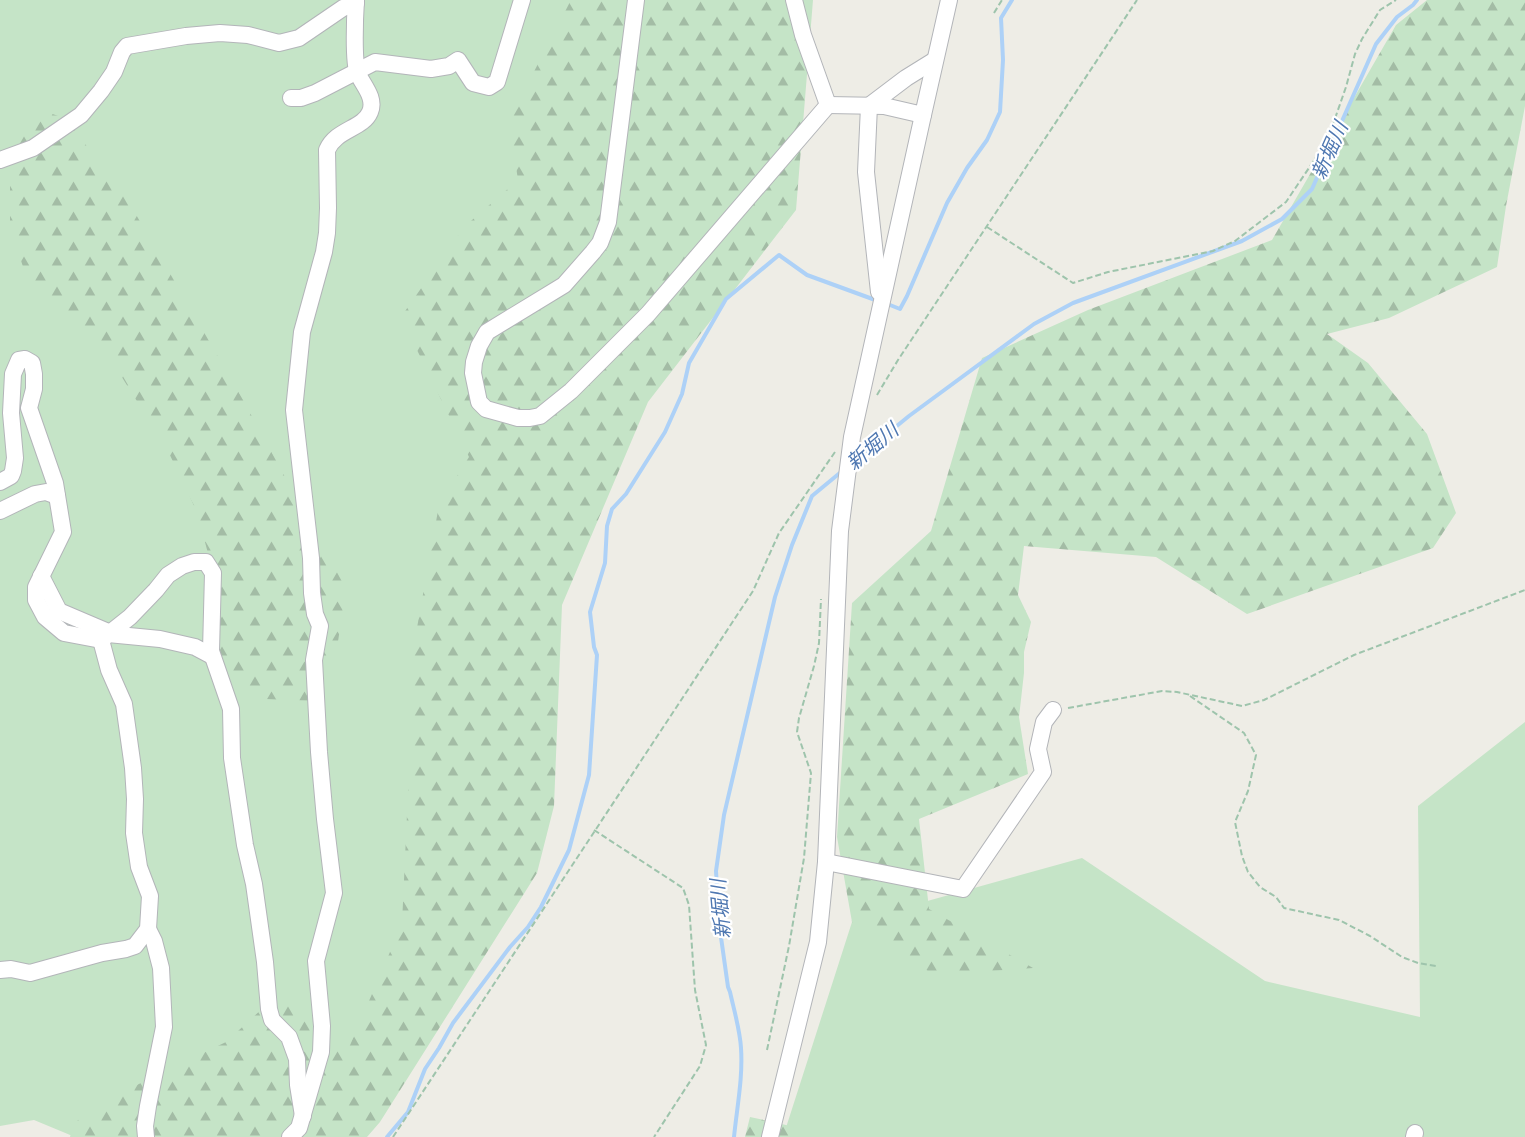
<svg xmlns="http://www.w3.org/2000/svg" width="1525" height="1137" viewBox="0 0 1525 1137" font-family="'Open Sans','Noto Sans JP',sans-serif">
	<defs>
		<pattern id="forest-firs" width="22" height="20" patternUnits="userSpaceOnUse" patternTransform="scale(1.5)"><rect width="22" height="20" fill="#c5e4c7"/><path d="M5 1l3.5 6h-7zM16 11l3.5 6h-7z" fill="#a3bca5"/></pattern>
	</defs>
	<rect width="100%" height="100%" fill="#eeede6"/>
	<g fill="#c5e4c7">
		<path d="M0,0H603L469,422L491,747L325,1137H75L34,1120L0,1126Z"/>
		<path d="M1525,722V1137H783L852,922L1082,858L1265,981L1420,1017L1418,806Z"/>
	</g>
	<g fill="url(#forest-firs)">
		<path d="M571,0H813L796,210L648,402L562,605L554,806L537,873L380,1122L367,1137H310L301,1119L273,1137H70L74,1123L112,1097L226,1042L286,987L345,1057L402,924L415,639L439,505L469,457L401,317L464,227L518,180L509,120Z"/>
		<path d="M1427,0H1525V106L1506,206L1497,267L1389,318L1327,334L1368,363L1427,434L1456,513L1433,548L1247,614L1156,557L1024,546L1018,595L1031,622L1024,652V673L1019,717L1028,774L919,819L929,909L1033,968L934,975L852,922L837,837L852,603L931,531L982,358L1088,310L1272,240L1396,25Z"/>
		<path d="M35,111L50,113L66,119L127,199L243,400L346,589L335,661L313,701L266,699L233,676L213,640L214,576L197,512L168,451L110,358L88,339L64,311L32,295L10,226V157L18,133Z"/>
		<path d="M750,1117L795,1127L794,1137H745Z"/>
	</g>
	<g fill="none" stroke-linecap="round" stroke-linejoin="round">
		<g stroke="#add1f7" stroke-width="4">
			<path d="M885,303L900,309L907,296L947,203L967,168L987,140L1000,112L1003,60L1001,18L1012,0"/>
			<path d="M854,461L909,416L1034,324L1073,303L1242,241L1282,219L1312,189L1376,44L1397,17L1413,5L1417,0"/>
			<path d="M387,1137L408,1112L425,1069L439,1048L453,1023L510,947L528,927L541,907L569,850L589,775L597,655L594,647L590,612L605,563L607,526L612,509L626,494L665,432L682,394L689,363L726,299L779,255L807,275L878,301"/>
			<path d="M734,1137C737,1107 743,1078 741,1048C740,1030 734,1010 730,992L728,987L719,923L716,871L724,815L775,597L792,545L812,496L841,472"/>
		</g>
		<g stroke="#b3b5b9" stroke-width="18">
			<g id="minor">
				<path d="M636,0L608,222L600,243L593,252L564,285L487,332L479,346L474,362L473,373L479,402L486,409L518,418H530L540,416L571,391L648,314L828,105"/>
				<path d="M794,0L803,35L828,105"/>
				<path d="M291,98H301L315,93L375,62L431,69L449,66L458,60L473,83L489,87L497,82L522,0"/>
				<path d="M828,105L884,106L923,115"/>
				<path d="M0,160L33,148L81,115L101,91L114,72L122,52L127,46L186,36L220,33L248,35L279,43L299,38L343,8L356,3"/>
				<path d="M879,292L866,172L869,106L906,78L935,60"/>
				<path d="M0,482L11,476L13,471L15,458L11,413L13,374L19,360L25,359L32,363L34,374V389L29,408L55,483L63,532L36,587V600L45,617L64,633L101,640L130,617L156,590L168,575L182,566L194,562H206L213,573L211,651L231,709L232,758L245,845L254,884L265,962L269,1009L272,1020L289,1037L297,1059L298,1085L303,1116"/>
				<path d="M0,511L35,494L46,492L57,496"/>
				<path d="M41,576L59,611L106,631L108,634L160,639L195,647L212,656"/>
				<path d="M826,862L963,889L1043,772L1038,749L1044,722L1053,710"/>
				<path d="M0,970L11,969L30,973L102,953L126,949L135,946L148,929L150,896L139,867L134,833L135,799L133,768L124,704L109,670L101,640"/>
				<path d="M146,1137L145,1126L148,1106L164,1027L161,968L154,941L148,929"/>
				<path d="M290,1137L299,1128L321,1052L322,1026L316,961L334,893L325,819L319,752L314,660L320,626L315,614L312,593L311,558L294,410L302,332L324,252L327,233L328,208L327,150C336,129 363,129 370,112C376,98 363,85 358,74C353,62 355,15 356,0"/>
				<path d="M770,1137L818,942L826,862L840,531L852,437L923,115L949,0"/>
				<path d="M1414,1137L1415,1133"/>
			</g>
		</g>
		<g stroke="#9ec4ac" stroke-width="2" stroke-dasharray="6 3" stroke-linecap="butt">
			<path d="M994,13L1002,0"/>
			<path d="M987,227L1073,283L1108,272L1213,251L1235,241L1286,202L1315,159L1331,130L1346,87L1355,54L1362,39L1380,10L1396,0"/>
			<path d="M877,395L898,360L1137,0"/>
			<path d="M1190,696L1244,733L1256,755L1248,791L1235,822L1242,856L1248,872L1260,887L1276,897L1284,908L1339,920L1370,936L1402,957L1418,963L1436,966"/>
			<path d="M1068,708L1162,691L1177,692L1242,706L1264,700L1354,655L1525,590"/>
			<path d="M594,830L683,888L689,905L695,990L706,1045L700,1066L654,1137"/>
			<path d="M767,1050L789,946L804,858L811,773L797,732L799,718L814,666L819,643L821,599"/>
			<path d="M393,1137L753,591L779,533L835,452"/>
		</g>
		<use href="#minor" stroke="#fff" stroke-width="16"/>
	</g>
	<g text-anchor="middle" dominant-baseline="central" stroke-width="4.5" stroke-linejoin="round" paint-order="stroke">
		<g font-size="20" font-style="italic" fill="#4e77b1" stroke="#fff">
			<text transform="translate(1329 150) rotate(-66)">新堀川</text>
			<text transform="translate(872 446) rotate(-40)">新堀川</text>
			<text transform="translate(720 909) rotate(-95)">新堀川</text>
		</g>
	</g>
</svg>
